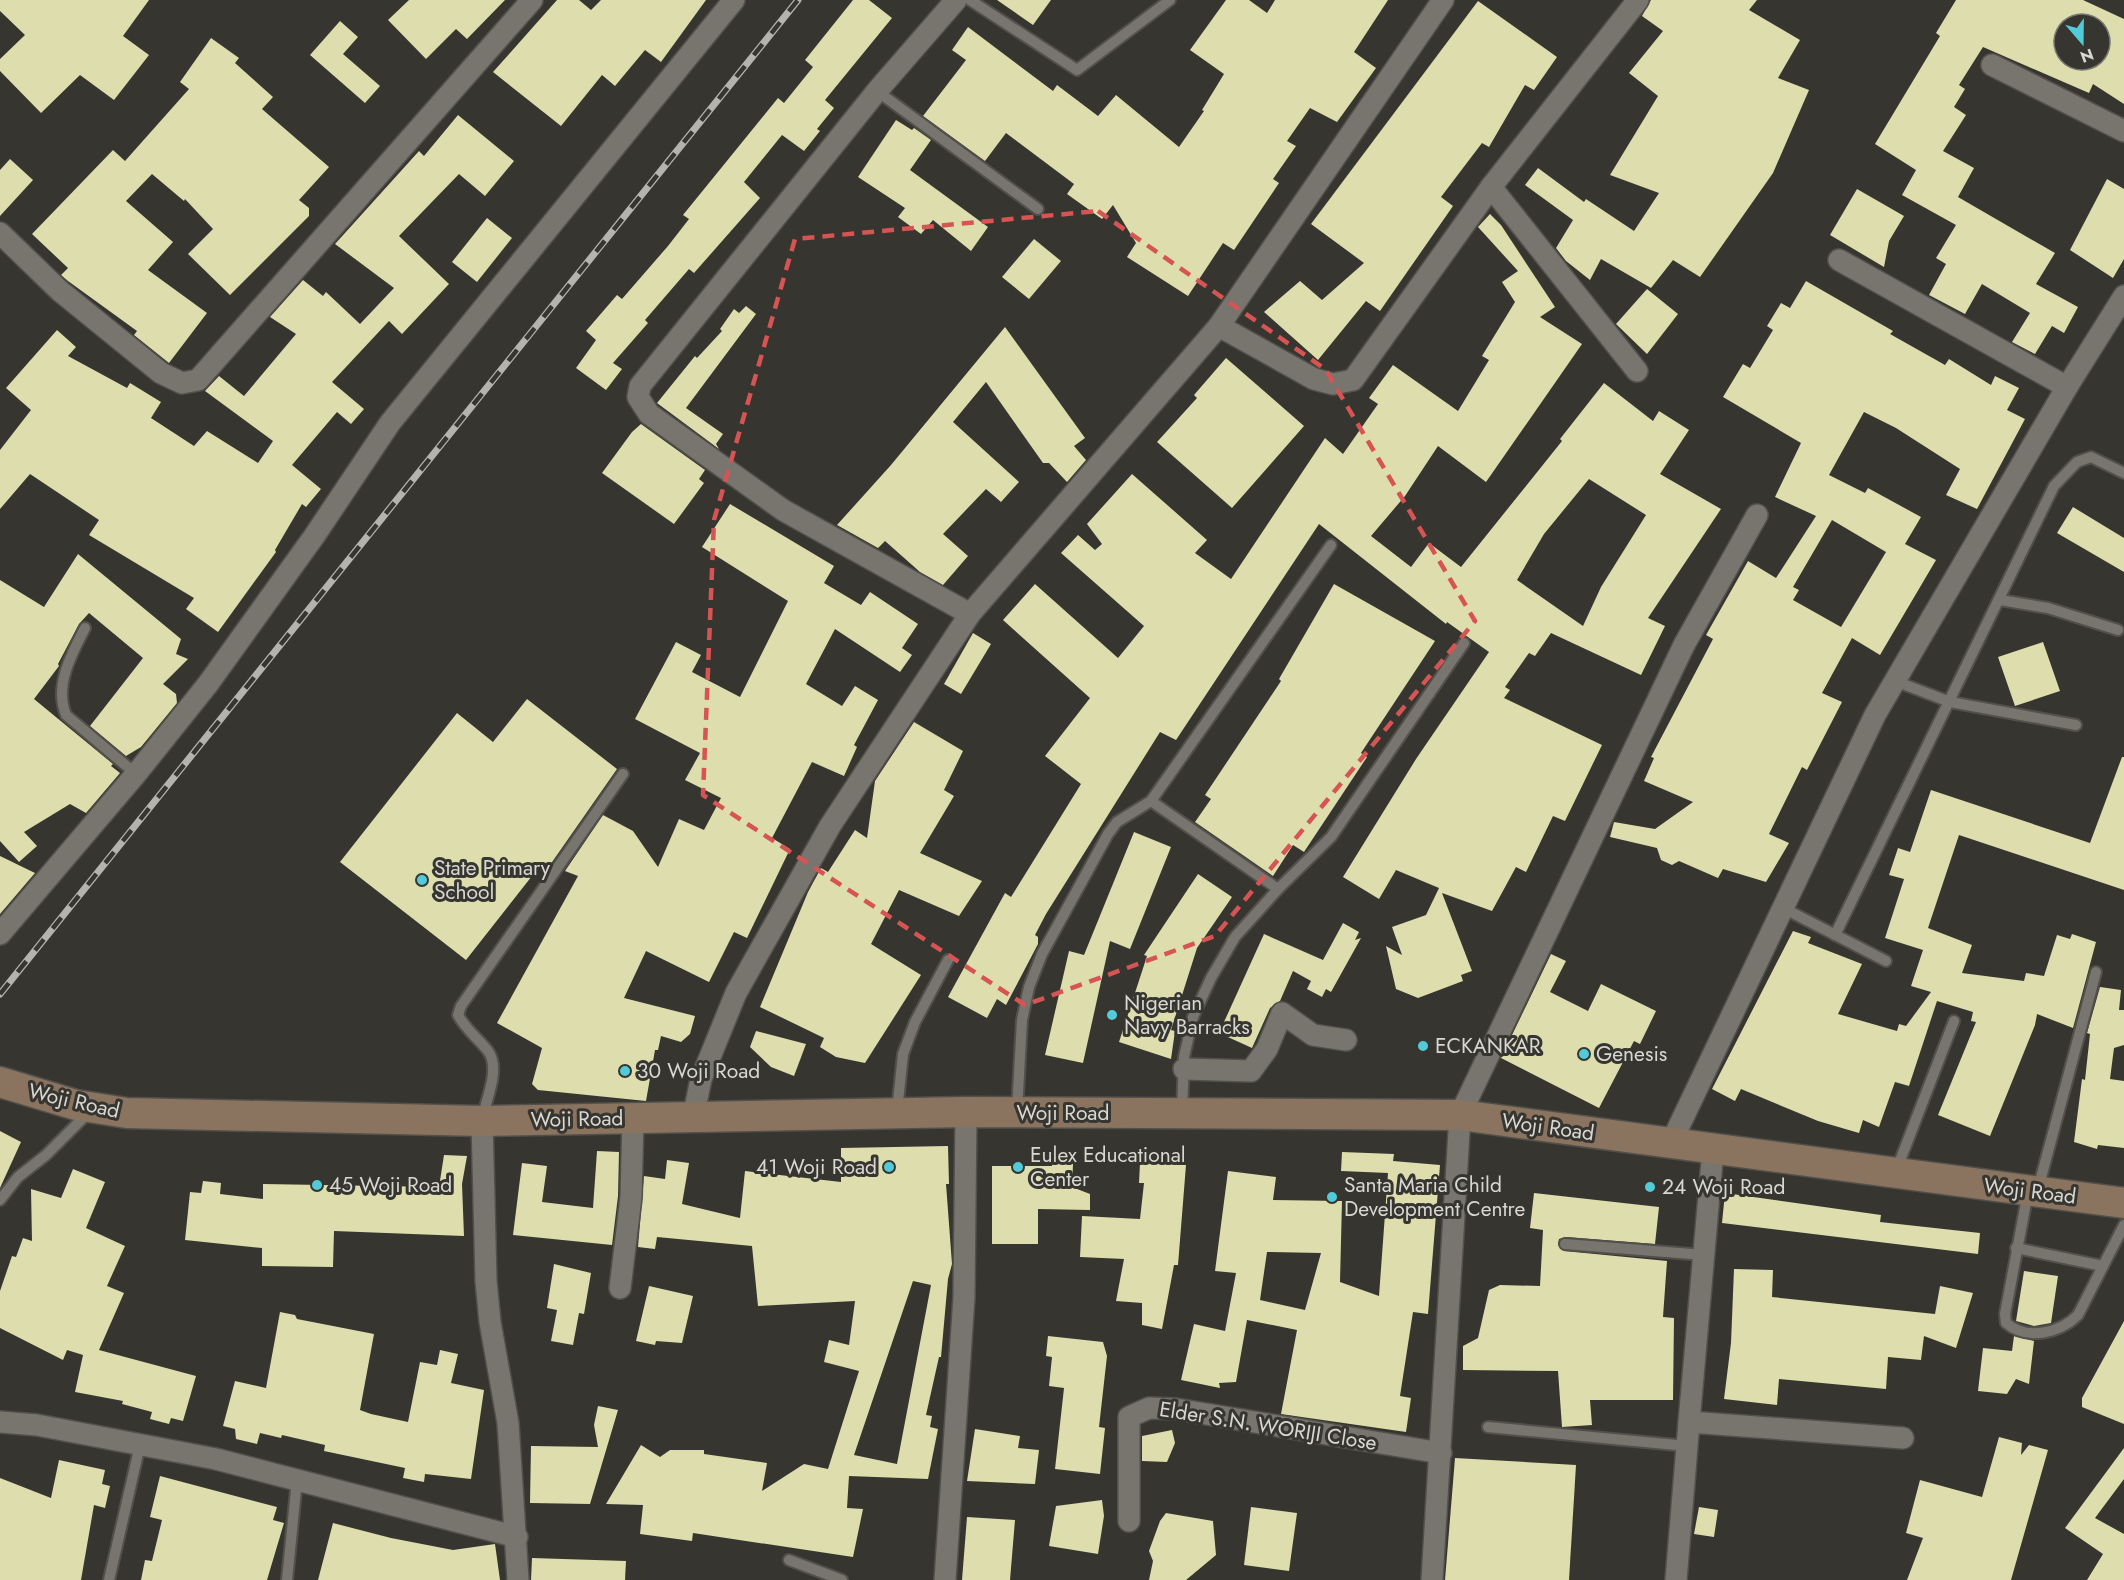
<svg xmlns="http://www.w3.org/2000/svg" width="2124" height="1580" viewBox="0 0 2124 1580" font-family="Jost,sans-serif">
	<rect width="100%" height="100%" fill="#37352f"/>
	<g fill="#ddddad" fill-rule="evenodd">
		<path d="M0,0H149L123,36L149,55L114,100L80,75L41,113L0,71V59L25,35L0,11Z"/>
		<path d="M409,0H505L467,39L456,29L426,59L388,20Z"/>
		<path d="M557,0H579L591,10L601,0H706L661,62L645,50L615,86L602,75L561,126L493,72Z"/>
		<path d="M853,0H869L892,18L825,100L834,108L817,129L820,131L804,151L782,135L744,182L760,198L694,273L689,269L645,320L648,323L613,363L622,369L606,390L576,368L596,340L586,331L617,295L622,299L668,246L689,219L683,215L778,98L784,103L813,67L805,60Z"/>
		<path d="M997,0H1051L1033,25Z"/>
		<path d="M1226,0H1249L1267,13L1275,0H1388L1354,52L1376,68L1337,122L1310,108L1287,141L1296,146L1273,179L1279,183L1234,250L1223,243L1188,296L1127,257L1136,243L1113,205L1102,219L1067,194L1074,184L1006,133L985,161L923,116L966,60L952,50L968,27L1053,91L1057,85L1098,116L1116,95L1179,147L1204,111L1202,110L1224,74L1190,50Z"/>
		<path d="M1651,0H1757L1749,10L1800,40L1778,78L1809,90L1773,173L1700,277L1673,260L1651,288L1601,259L1590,280L1566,261L1556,248L1573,220L1525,185L1538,168L1584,202L1586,199L1634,231L1659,193L1610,175L1658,96L1629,73L1663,31L1642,16Z"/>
		<path d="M1956,0H2083L2124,19V104L2093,84L2089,93L1983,47L1959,85L1965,89L1954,107L1966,115L1943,151L1974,168L1958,197L2055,253L2036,284L2078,307L2064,333L2052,326L2035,354L2012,342L2030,313L1982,284L1965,314L1929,295L1946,264L1936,258L1956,225L1902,195L1916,170L1875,144L1940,36L1936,33ZM2064,24H2100V60H2064Z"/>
		<path d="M1478,1L1557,57L1534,90L1525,85L1489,147L1482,143L1441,197L1453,206L1380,311L1366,301L1318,360L1264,312L1300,281L1322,300L1364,263L1311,224Z"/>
		<path d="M340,21L358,37L343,54L380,86L365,103L310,55Z"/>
		<path d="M211,38L239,58L235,63L273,97L262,109L329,167L299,200L309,208V216L230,295L188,254L213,229L185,199L184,201L152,174L126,201L173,242L148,270L207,313L169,363L134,335L137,331L68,281L61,275L68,268L32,234L113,150L125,161L189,89L180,82Z"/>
		<path d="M458,115L514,161L485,196L459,174L399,236L449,284L402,334L389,321L332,382L364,409L351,424L337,412L292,465L321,489L306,507L302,504L275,550L276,552L218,632L186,609L194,598L89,535L99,520L30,474L0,509V450L31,410L6,388L57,330L76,347L68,356L127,388L130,383L161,402L151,418L194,446L207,431L258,463L273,441L205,391L219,376L244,396L296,334L270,317L303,280L323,296L326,292L360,324L394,288L335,244L419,151L424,156Z"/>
		<path d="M896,120L912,130L914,128L931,140L910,170L988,227L971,251L933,220L921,234L898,217L905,208L858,177Z"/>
		<path d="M10,159L33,180L0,216V170Z"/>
		<path d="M2107,179L2124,189V259L2113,278L2070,250Z"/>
		<path d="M1857,189L1904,216L1889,241L1884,267L1830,235Z"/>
		<path d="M1490,214L1501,225L1555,307L1540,317L1582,344L1486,482L1438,446L1405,496L1371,536L1411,567L1429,543L1461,567L1562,441L1560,439L1604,383L1653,421L1659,411L1689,430L1660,474L1721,509L1648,618L1665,626L1641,675L1551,633L1535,656L1529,653L1505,687L1510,690L1504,698L1602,745L1565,821L1553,816L1526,872L1516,867L1492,911L1442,893L1472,971L1461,975L1463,981L1418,998L1396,989L1386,946L1402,955L1392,927L1426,915L1439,888L1396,870L1379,899L1343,877L1416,759L1489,652L1447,622L1446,624L1319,524L1176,740L1160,732L1046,914L1035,935L1038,937V944L1006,1005L997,999L987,1018L948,997L1005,893L1011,897L1081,784L1045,756L1090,698L1003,620L1035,584L1118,658L1144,626L1061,553L1078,535L1095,550L1102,544L1087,524L1132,474L1207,540L1195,553L1231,579L1325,438L1343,454L1378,404L1369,398L1393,365L1458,411L1489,360L1482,356L1515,302L1502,282L1518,271L1478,227ZM1589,479L1646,515L1601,587L1583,626L1517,580L1544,534Z"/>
		<path d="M487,218L512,238L477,282L452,262Z"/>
		<path d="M1034,239L1061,261L1029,299L1002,277Z"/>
		<path d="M1806,281L1893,331L1890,334L1945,365L1949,359L1991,385L1995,376L2019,388L2007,410L2025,419L1977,509L1946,495L1960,469L1896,428L1864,412L1829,475L1865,493L1868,488L1921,517L1905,544L1936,560L1880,655L1852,638L1822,693L1842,702L1807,770L1802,767L1769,834L1789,843L1766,882L1723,869L1718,878L1679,861L1672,865L1661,860L1657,848L1610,837L1614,822L1655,829L1693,802L1644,781L1654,758L1651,757L1713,639L1706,635L1748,561L1776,578L1816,516L1775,497L1801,443L1723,397L1743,364L1750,368L1773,330L1767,326L1781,303L1790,308ZM1832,520L1886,552L1841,627L1793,600L1799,590L1793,587Z"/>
		<path d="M1647,289L1678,314L1647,354L1616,324Z"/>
		<path d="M746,306L756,314L686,408L723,434L716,444L719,449L657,403L695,356L697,358L722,331L720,329L734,309L739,313Z"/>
		<path d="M1005,327L1085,438L1074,446L1086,460L1067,482L1049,463H1043L986,382L953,422L1019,482L1001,502L986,489L943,534L968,556L943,585L920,572L885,541L878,548L837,525L891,465Z"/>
		<path d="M1226,358L1304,426L1232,508L1157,442L1197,398L1194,395Z"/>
		<path d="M641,424L705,470L699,479L704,483L674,524L602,473L632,432Z"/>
		<path d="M730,504L834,566L824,583L861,605L870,592L918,624L902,648L912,655L900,672L835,629L806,684L842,706L855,686L878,700L854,745L857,747L844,776L812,762L772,838L790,849L747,938L734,932L709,982L646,951L624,998L695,1016L690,1034L681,1042L661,1036L658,1050H655L646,1101L538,1090L532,1084L542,1048L497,1023L578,876L565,871L603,815L633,831L658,867L679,819L704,830L721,798L685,780L700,753L635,719L676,642L701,655L692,672L740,697L788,601L702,547Z"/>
		<path d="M2073,507L2124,538V572L2057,533Z"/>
		<path d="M78,554L181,639L176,654L188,659L163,684L176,694L177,703L141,747L126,756L90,726L143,658L89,613L79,624L58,664L59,666L34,699L113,764L111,766L120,773L86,813L70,804L24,832L37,846L19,862L0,841V580L44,607Z"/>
		<path d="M1334,584L1435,641L1361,753L1367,757L1304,852L1293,845L1273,876L1195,822L1211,799L1205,795L1281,681L1279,679Z"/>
		<path d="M973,633L991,644L961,694L944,684Z"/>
		<path d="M2043,642L2060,691L2015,706L1998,657Z"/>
		<path d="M527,699L617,769L550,865L543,862L466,960L340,862L457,713L493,742Z"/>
		<path d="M914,722L963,751L944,790L954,796L920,853L982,881L959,916L899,890L871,944L921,975L865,1063L836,1057L820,1047L824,1038L760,1007L808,892L821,868L828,872L855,830L867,838L875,781Z"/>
		<path d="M2122,757H2124V890L1959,835L1928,928L1972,945L1962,973L2024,981L2026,973L2044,976L2057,935L2070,939L2072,934L2096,942L2073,1028L2037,1014L2035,1025L1990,1136L1938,1115L1976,1022L1971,1021L1973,1012L1937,1001L1909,1086L1895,1082L1879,1127L1863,1120L1859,1133L1818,1121L1741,1089L1735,1101L1712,1089L1793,931L1811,937L1808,943L1862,964L1838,1014L1897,1031L1899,1024L1906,1026L1931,992L1911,986L1923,950L1885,938L1904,879L1889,875L1898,848L1910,852L1931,790L2090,843Z"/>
		<path d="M1134,832L1171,847L1130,949L1110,941L1083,1063L1045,1055L1069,951L1084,955Z"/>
		<path d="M0,856L35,873L0,914Z"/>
		<path d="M1198,874L1232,897L1197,948L1171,1030L1175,1031L1171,1059L1119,1042L1147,956L1144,955Z"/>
		<path d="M1343,923L1359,932L1355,940L1361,938L1331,992L1326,989L1322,997L1307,989L1311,981L1293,971L1280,1001L1270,1008L1252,1048L1219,1033L1264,934L1323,960Z"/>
		<path d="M1551,954L1566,961L1550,992L1588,1011L1601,984L1656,1011L1640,1044L1634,1041L1599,1108L1501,1058Z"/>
		<path d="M2100,987L2121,990L2119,1010H2124V1045L2114,1048L2110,1079L2124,1081V1148L2098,1145L2097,1149L2074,1142L2082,1079L2085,1080L2090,1034L2087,1033Z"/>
		<path d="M756,1031L806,1044L794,1076L771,1067L750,1047Z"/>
		<path d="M0,1131L21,1142L0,1188Z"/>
		<path d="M948,1146L949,1184H946L952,1264L948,1279L941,1357H939L926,1415L932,1416L930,1427L938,1429L928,1479L849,1476L847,1508L863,1509L853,1557L693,1533L692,1541L640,1534L643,1505L606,1504L641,1445L660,1457L670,1450H704V1454L767,1463L762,1491L804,1464L828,1469L859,1371L824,1362L829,1340L849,1345L855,1301L758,1306L752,1246L657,1237L655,1249L638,1247L644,1176L665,1179L667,1160L689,1163L682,1204L740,1218L745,1171L841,1182V1148ZM913,1281L931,1285L897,1464L854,1455Z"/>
		<path d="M597,1151L619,1152L618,1196L612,1245L513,1235L522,1163L547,1166L542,1202L593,1208Z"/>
		<path d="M1342,1152L1394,1154L1393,1161L1440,1165L1428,1314L1413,1312L1400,1396L1411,1398L1406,1432L1281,1414L1297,1330L1247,1320L1236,1382L1219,1383L1220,1388L1181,1380L1194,1324L1225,1331L1236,1273L1215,1271L1228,1171L1276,1177L1273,1200L1342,1201L1340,1282L1379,1296L1388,1173L1341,1171ZM1267,1252L1321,1253L1305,1310L1260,1300Z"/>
		<path d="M444,1155L467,1156L462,1184L464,1236L334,1231L333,1267L262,1266V1248L185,1240L190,1192L201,1193L203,1181L221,1183L220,1194L263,1199V1184L439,1187Z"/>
		<path d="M1052,1163L1073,1164L1072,1187L1090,1194V1210L1038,1209V1244H992V1166H1052Z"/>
		<path d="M1140,1163L1186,1165L1178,1265H1174L1162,1329L1142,1325V1303L1116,1301L1124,1259L1080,1257L1082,1216L1140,1219L1144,1183H1139Z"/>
		<path d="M73,1169L105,1182L86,1228L125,1246L107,1286L124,1293L99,1350L196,1376L183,1421L171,1418L169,1424L150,1419L152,1412L122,1404L123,1401L75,1392L83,1355L67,1350L63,1360L0,1328V1291L12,1256L16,1257L23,1238L32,1241L31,1189L61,1198Z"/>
		<path d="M1534,1193L1659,1207L1655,1244L1566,1237L1559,1239L1558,1244L1564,1251L1667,1261L1663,1317L1674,1318L1673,1400H1590L1592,1425L1562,1427L1558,1371L1463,1370V1346L1478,1338L1489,1290L1500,1285L1540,1286L1543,1230L1530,1228Z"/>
		<path d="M1725,1193L1881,1215L1880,1222L1980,1233L1978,1254L1722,1223Z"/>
		<path d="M554,1264L591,1273L584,1314L579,1313L573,1345L551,1341L557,1310L547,1308Z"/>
		<path d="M1734,1269L1773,1270L1772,1297L1935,1314L1940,1286L1973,1293L1956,1348L1924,1336L1921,1360L1888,1357L1886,1389L1779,1379L1777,1405L1724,1399L1731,1343Z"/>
		<path d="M2024,1271L2058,1276L2051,1323L2034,1326L2016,1321Z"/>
		<path d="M649,1286L693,1296L682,1343L656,1341L655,1345L636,1341Z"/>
		<path d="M280,1312L295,1315L297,1319L374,1334L360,1410L371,1414L408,1422L420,1362L437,1365L440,1350L458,1354L451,1383L484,1390L471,1479L425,1474L424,1482L403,1478L405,1468L324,1451L325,1445L282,1435L281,1438L260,1433L257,1444L236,1439L235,1429L223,1426L235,1381L266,1388Z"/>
		<path d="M2124,1321V1424L2082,1407V1398Z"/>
		<path d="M1048,1336L1103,1342L1107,1356L1099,1427L1105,1428L1100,1474L1055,1469L1064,1388L1049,1386L1052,1357L1046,1356Z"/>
		<path d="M2014,1336L2034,1341L2029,1384L2016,1379L2007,1394L1978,1391L1983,1348L2012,1351Z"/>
		<path d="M598,1406L618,1410L590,1504L530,1503L531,1446L598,1447L594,1425Z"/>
		<path d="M975,1429L1020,1436L1018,1448L1039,1450L1035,1484L967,1481Z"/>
		<path d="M1172,1430L1175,1443L1167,1462L1142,1461V1436Z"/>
		<path d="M1999,1437L2022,1443L2021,1455L2029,1445L2048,1450L2011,1580H1907L1923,1538L1906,1533L1920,1480L1982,1497Z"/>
		<path d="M2124,1448V1479L2095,1518L2124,1534V1580H2087L2103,1554L2065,1528Z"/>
		<path d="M1455,1458L1576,1465L1569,1580H1445Z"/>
		<path d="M59,1460L105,1470L102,1484L110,1486L105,1508L94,1505L81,1580H0V1478L51,1498Z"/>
		<path d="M160,1476L277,1507L273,1520L284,1523L267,1580H141L145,1560L152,1561L162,1520L150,1517Z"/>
		<path d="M1102,1500L1104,1516L1098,1554L1049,1546L1056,1506Z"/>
		<path d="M1251,1507L1297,1513L1289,1571L1244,1565Z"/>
		<path d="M1699,1507L1718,1510L1714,1537L1694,1534Z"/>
		<path d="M1166,1513L1213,1521L1216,1555L1186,1580H1149L1153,1561L1149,1551L1160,1521Z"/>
		<path d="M967,1517L1015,1520L1010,1580H962Z"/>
		<path d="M333,1523L391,1538L453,1550L495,1544L500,1580H318Z"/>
		<path d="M532,1558L626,1561L625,1580H531Z"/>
	</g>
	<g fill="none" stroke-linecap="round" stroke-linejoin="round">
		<g stroke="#53504c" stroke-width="14">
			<g id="service">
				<path d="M970,0L1077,70L1170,0"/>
				<path d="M877,91L1038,209"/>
				<path d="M2000,600L2048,608L2118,630"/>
				<path d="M85,628C71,655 54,686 66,715L136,774"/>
				<path d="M1895,681L1950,702L2076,725"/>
				<path d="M1151,801L1278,889"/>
				<path d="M1783,908L1886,961"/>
				<path d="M1835,935L2054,486L2077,462L2091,457L2124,473"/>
				<path d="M897,1111L903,1054L915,1022L948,960"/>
				<path d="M1017,1111L1022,1020L1029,987L1042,954L1108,834L1117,822L1151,801L1331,545"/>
				<path d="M1182,1112L1184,1057L1193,1017L1211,978L1235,937L1278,889L1331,837L1464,643"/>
				<path d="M482,1119C486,1100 501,1068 488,1051C478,1038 466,1030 458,1015L461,1006L623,774"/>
				<path d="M1896,1171L1954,1021"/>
				<path d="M2038,1189L2096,972"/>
				<path d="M2028,1192L2005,1314L2006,1323C2027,1341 2060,1333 2078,1315L2124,1225"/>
				<path d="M0,1200L18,1177L46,1155L90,1111"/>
				<path d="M1565,1244L1704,1255"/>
				<path d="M2016,1248L2103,1266"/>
				<path d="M1488,1427L1687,1446"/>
				<path d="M789,1560L842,1580"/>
				<path d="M109,1580L140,1445"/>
				<path d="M287,1580L297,1480"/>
			</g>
		</g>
		<g stroke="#53504c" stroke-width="24">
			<g id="minor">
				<path d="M956,0L877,91L640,386L638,397L649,414L783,510L970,614"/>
				<path d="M1992,65L2124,131"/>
				<path d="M1491,187L1637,371"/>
				<path d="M0,233L60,291L161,373L182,383L198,380L532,0"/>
				<path d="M1839,260L2067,387"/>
				<path d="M1219,326L1314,379L1333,384L1353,380L1491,187L1638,0"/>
				<path d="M0,934L136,774L208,684L315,535L390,423L734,0"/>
				<path d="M1184,1069L1251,1071L1267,1049L1282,1013L1313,1035L1346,1040"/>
				<path d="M693,1118L701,1079L736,993L830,826L970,614L1219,326L1443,0"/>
				<path d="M482,1121L486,1281L490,1322L508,1423L518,1580"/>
				<path d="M1670,1145L1875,715L2067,387L2124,296"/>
				<path d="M1713,1150L1689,1422L1903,1438"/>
				<path d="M620,1288L631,1197L633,1118"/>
				<path d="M0,1422L37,1425L216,1459L517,1537"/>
				<path d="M1129,1521V1417L1149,1408L1176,1409L1441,1453"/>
				<path d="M945,1580L964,1297L966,1112"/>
				<path d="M1432,1580L1460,1115L1684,645L1757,515"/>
				<path d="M1676,1580L1689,1422"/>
			</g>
		</g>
		<g stroke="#53504c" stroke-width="33">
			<path id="secondary" d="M0,1082L76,1105L127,1113L482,1121L966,1112L1460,1115L2124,1203"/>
		</g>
		<use href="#service" stroke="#78756f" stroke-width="10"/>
		<use href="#minor" stroke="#78756f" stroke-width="21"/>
		<use href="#secondary" stroke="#8a7460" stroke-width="30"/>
		<g stroke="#b5b3af" stroke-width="7">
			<path id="rail" d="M0,994L798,0"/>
		</g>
		<use href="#rail" stroke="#37352f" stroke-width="4.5" stroke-dasharray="14" stroke-linecap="butt"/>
	</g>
	<path fill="none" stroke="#d65453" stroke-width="4.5" stroke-dasharray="12 8" stroke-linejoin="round" d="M1098,211L1325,369L1475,621L1215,936L1025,1005L703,795L714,520L795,239Z"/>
	<g fill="#52cbd9" stroke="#37352f" stroke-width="2">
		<circle cx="422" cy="880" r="6"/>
		<circle cx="1112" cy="1015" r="6"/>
		<circle cx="1423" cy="1046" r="6"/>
		<circle cx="1584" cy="1054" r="6"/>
		<circle cx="625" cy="1071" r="6"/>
		<circle cx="889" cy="1167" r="6"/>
		<circle cx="1018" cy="1167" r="6"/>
		<circle cx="317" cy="1185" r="6"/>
		<circle cx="1650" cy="1187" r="6"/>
		<circle cx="1332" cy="1197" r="6"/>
	</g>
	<g text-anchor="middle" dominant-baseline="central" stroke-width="6" stroke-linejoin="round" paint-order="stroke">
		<g font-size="21" fill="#d8d7d3" stroke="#37352f" text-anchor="start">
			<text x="434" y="868">State Primary<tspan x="434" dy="24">School</tspan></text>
			<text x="1124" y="1003">Nigerian<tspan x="1124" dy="24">Navy Barracks</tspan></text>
			<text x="1435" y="1046">ECKANKAR</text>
			<text x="1596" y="1054">Genesis</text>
			<text x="637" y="1071">30 Woji Road</text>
			<text x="1030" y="1155">Eulex Educational<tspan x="1030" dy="24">Center</tspan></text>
			<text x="877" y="1167" text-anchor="end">41 Woji Road</text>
			<text x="329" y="1185">45 Woji Road</text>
			<text x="1344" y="1185">Santa Maria Child<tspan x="1344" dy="24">Development Centre</tspan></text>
			<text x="1662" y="1187">24 Woji Road</text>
		</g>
		<g font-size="21" fill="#d8d7d3" stroke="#37352f">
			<text transform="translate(74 1101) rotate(13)">Woji Road</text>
			<text x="1063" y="1113">Woji Road</text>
			<text transform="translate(577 1119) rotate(-1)">Woji Road</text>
			<text transform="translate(1548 1127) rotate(8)">Woji Road</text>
			<text transform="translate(2030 1191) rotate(7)">Woji Road</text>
			<text transform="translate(1268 1426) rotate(9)">Elder S.N. WORIJI Close</text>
		</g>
	</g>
	<g transform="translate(2082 42) rotate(160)"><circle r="28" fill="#37352f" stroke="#777671" stroke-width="1.5"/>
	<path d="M0-4.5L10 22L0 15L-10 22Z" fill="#52cbd9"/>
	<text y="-9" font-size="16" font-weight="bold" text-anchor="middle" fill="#d8d7d3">N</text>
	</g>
</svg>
